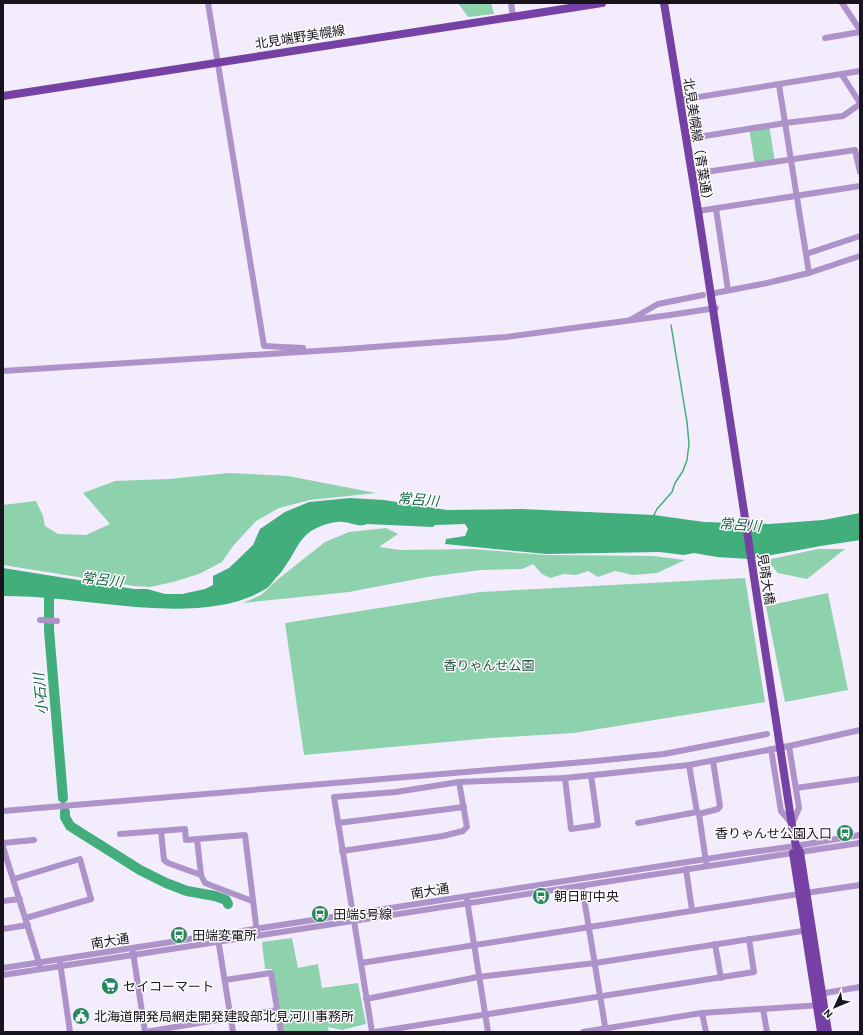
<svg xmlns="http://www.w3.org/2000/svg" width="863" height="1035" viewBox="0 0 863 1035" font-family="Karla,'Noto Sans JP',sans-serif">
	<rect width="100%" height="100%" fill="#f3ecfc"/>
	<g fill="#8ed1ad">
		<path d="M458,3H491L494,14L468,17Z"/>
		<path d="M769,125L775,162L755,165L749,128Z"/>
		<path d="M229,473L288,476L376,493L310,500L279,508L256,521L233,546L222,562L199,574L173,582L150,587L134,586L3,565V505L36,501L43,516L45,526L58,534L86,535L110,524L83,493L115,481L169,479Z"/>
		<path d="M386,528L398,534L379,547L401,550L473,549L545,555L653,556L685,560L657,573L633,575L615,571L598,577L588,571L576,575L564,574L550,578L542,574L533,564L522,569L481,570L427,577L349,592L243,603L261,595L277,580L325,542L349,532Z"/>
		<path d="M818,549H845L807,579L778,573L767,560Z"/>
		<path d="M745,578L765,702L574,733L490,738L304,755L285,623L480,592Z"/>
		<path d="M828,593L848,690L785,702L766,606Z"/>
		<path d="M292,938L298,968L318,964L322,988L358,983L366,1024L342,1030L328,1027L329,1032H282L272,969H265L262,942Z"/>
	</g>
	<path fill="#41ae7c" d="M350,498L384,500L447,510L521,509L654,515L704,522L769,524L823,520L860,513V540L821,546L750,559L717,557L694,553L684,555L659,552L546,554L445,544L446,539L465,536L468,529L465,524L435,525L433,527L367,524C358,528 351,522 343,522C333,521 320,526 311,531C299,539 294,554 286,565C283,570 279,575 275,579C272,582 270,586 267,588C213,623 118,604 58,599C40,597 21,596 3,596V568L134,589H147L165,594H182L205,589L213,585V576L229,568L253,545L260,529L285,512L309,502Z"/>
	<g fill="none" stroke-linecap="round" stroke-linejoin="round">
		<path stroke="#41ae7c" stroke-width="1.5" d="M654,515L657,509L672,492L675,483L683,471L687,460L689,444L687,422L671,325"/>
		<g stroke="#41ae7c" stroke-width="10">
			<path d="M49,587V630L63,798"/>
			<path d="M65,812V817L70,826L140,870L166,883L187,891L215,896L226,900L228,904"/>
		</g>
		<g stroke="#ad93ca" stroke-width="6">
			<path d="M208,3L264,346L303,348"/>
			<path d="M511,3L513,17"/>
			<path d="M842,3L860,30"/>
			<path d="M825,38L860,32"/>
			<path d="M842,75L860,103"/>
			<path d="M779,85L809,273"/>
			<path d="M680,100L860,71"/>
			<path d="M686,139L785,123L843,116L860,104"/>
			<path d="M692,174L855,150L860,172"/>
			<path d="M716,209L728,290"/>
			<path d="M698,211L860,186"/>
			<path d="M806,254L860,236"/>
			<path d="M715,293L767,283L809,273L860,256"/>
			<path d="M630,320L658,304L703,295"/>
			<path d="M3,371L347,349L506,337L670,315L716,308"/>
			<path d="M40,620L57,621"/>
			<path d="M771,749L781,811L792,824L799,808L789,746"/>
			<path d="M689,765L697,812L699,814L706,862"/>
			<path d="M565,778L571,829L598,825L591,775"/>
			<path d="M796,788L860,779"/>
			<path d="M3,811L596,761L664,754L767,734"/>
			<path d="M699,814L718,809L720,806L713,761"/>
			<path d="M338,823L464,807"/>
			<path d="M638,823L697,812"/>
			<path d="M161,831L164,860L168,863L201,875"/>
			<path d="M120,834L185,829L186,840L245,835L257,933"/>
			<path d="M197,839L201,875L205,883L252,901"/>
			<path d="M3,843L34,840"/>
			<path d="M3,847L40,966"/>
			<path d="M342,851L443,836L463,831L467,827L459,782"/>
			<path d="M800,852L860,843"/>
			<path d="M686,869L692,910"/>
			<path d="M14,879L80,859L91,899L26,918"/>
			<path d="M582,886L606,1032"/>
			<path d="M806,893L860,885"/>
			<path d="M467,900L488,1032"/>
			<path d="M3,901L20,899"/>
			<path d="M3,929L28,925"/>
			<path d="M218,939L233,1032"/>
			<path d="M715,944L721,978"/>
			<path d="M133,952L145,1032"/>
			<path d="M60,962L70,1032"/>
			<path d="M361,963L799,894"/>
			<path d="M3,968L745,853L796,846L860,835"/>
			<path d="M3,975L793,853"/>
			<path d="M225,980L271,973L281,1032"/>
			<path d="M819,994L860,987"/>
			<path d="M366,999L478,977L595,963L809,930"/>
			<path d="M763,1009L767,1032"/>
			<path d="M702,1013L706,1032"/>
			<path d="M145,1032L277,1010"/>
			<path d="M372,1032L334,797L396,792L459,782L565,778L689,765L794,745L860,730"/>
			<path d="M375,1032L754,972L749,939"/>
			<path d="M583,1032L702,1013L821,1005"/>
		</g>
		<g stroke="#7641a5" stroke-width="8">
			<path d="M664,3L698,211L793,832L796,846L800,852L828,1032"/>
			<path d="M3,96L602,3"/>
			<path d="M793,853L821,1032"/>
		</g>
	</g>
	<defs>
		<g id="bus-disc" transform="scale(0.9)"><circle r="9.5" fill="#28855c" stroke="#fdfdfd"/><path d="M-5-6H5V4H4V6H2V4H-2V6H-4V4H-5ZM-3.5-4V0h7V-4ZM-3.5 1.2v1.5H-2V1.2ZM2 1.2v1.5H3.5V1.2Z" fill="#fff"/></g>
		<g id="supermarket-disc" transform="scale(0.9)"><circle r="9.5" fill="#28855c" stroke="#fdfdfd"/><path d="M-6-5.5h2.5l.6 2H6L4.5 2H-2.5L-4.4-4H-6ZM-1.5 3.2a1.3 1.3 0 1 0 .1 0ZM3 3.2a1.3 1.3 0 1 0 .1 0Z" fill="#fff"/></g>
		<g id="civic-disc" transform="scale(0.9)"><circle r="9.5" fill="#28855c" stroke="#fdfdfd"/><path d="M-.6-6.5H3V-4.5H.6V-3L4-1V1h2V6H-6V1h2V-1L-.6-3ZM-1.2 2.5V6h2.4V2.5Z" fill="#fff"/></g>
	</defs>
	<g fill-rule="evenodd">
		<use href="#bus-disc" x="845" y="833"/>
		<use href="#bus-disc" x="541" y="896"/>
		<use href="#bus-disc" x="320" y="914"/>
		<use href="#bus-disc" x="179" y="935"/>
		<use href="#supermarket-disc" x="110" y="986"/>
		<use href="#civic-disc" x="81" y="1016"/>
	</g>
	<g text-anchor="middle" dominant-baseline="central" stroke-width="3" stroke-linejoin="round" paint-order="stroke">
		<g font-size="13" fill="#18131c" stroke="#fdfdfd">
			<text transform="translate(300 37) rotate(-9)">北見端野美幌線</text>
			<text transform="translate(698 142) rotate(81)">北見美幌線（青葉通）</text>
			<text transform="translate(766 579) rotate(81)">見晴大橋</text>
			<text transform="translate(430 891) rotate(-9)">南大通</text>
			<text transform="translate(110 941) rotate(-9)">南大通</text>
		</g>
		<g font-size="13" fill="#25513b" stroke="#fdfdfd">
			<text x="489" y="665">香りゃんせ公園</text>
		</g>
		<g font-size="13" fill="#18131c" stroke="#fdfdfd" text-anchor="start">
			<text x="832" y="833" text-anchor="end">香りゃんせ公園入口</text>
			<text x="554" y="896">朝日町中央</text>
			<text x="333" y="914">田端5号線</text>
			<text x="192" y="935">田端変電所</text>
			<text x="123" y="986">セイコーマート</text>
			<text x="94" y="1016">北海道開発局網走開発建設部北見河川事務所</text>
		</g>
		<g font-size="14" font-style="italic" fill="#176745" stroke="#fdfdfd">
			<text transform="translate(418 500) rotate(5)">常呂川</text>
			<text transform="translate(740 525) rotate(4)">常呂川</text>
			<text transform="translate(102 580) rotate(7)">常呂川</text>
			<text transform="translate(41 694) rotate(-95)">小石川</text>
		</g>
	</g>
	<rect width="863" height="1035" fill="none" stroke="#18131c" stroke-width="8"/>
	<g transform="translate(835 1007) rotate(226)" stroke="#fdfdfd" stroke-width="3" paint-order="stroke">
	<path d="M0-3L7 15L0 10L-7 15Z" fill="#18131c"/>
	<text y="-6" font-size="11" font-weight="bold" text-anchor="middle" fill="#18131c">N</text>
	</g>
</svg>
